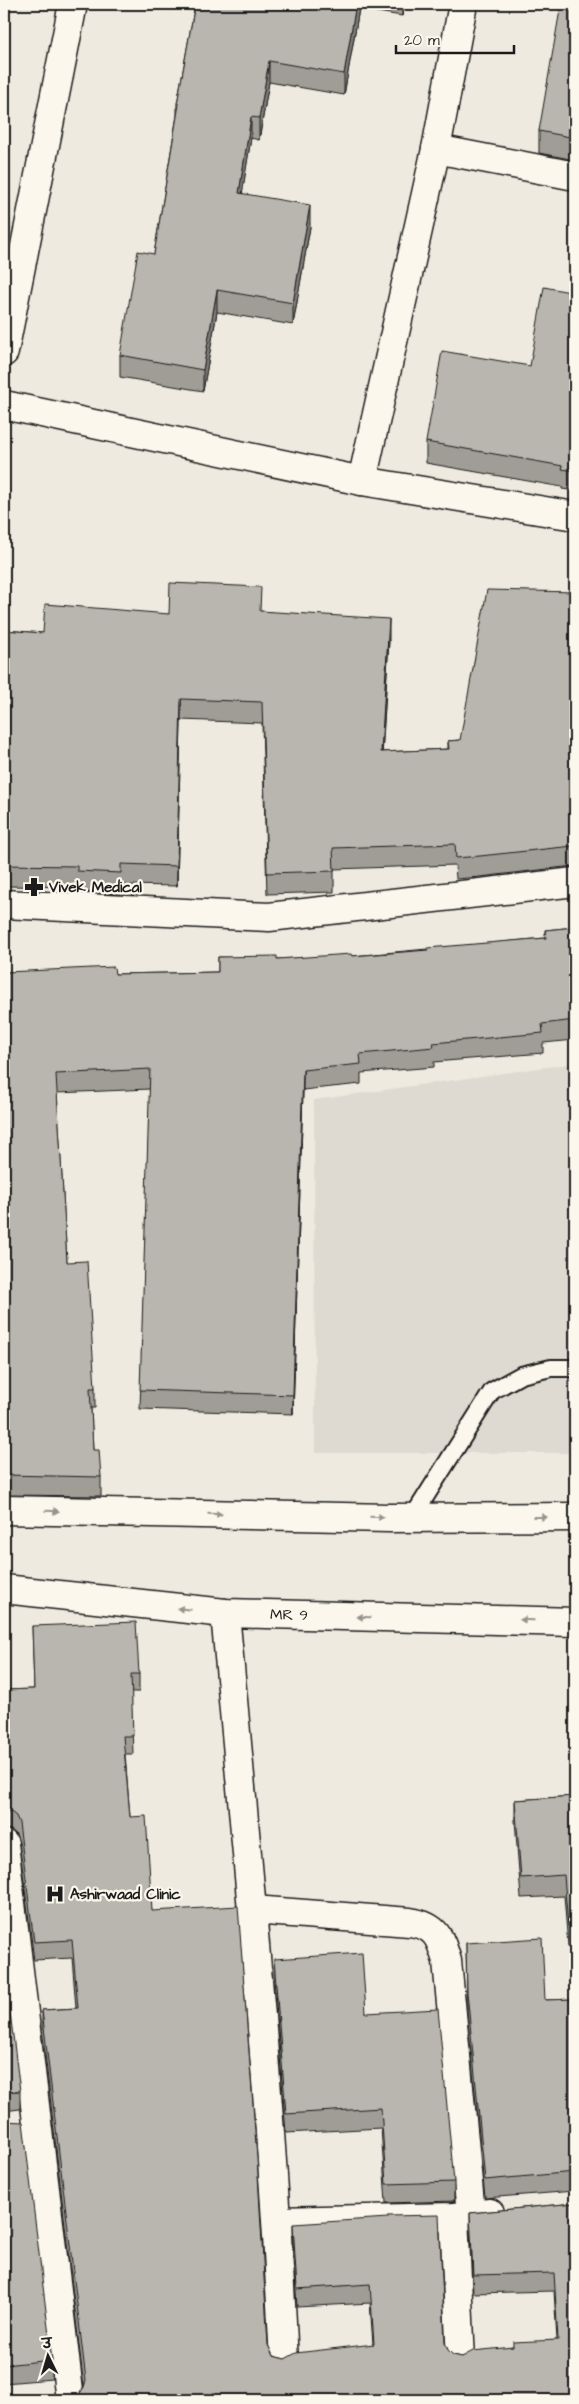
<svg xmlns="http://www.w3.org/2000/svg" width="579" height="2404" viewBox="0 0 579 2404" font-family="'Architects Daughter','Playpen Sans Deva',sans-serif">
	<rect width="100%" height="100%" fill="#eeeadf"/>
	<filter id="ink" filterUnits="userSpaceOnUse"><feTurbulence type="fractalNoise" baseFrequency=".02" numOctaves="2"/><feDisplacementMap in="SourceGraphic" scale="10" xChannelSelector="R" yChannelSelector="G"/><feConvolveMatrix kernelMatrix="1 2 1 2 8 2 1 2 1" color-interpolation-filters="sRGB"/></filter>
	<g filter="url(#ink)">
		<path fill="#dedad1" d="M575,1063V1453H315L314,1100Z"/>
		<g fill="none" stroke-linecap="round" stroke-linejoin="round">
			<g stroke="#1c1c1c" stroke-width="20">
				<path id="lane" d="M412,1518L492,1391L521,1375L551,1368H575"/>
			</g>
			<g stroke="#1c1c1c" stroke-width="31">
				<g id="street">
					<path d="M436,149L575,176"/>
					<path d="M4,352L73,4"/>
					<path d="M4,405L362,481L575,516"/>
					<path d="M362,481L436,149L463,4"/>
					<path d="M4,904L269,917L575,882"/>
					<path d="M225,1613C248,1863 272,2112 284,2362"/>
					<path d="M4,1844L70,2400"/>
					<path d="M253,1910L410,1922C437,1926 440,1938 447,1961L471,2214"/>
					<path d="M454,2217L461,2360"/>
					<path d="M277,2221L454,2217L490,2213"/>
				</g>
			</g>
			<g stroke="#1c1c1c" stroke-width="31">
				<g id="secondary">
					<path d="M4,1510L389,1518L575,1517"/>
					<path d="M4,1589L225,1613L575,1622"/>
				</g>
			</g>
			<use href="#lane" stroke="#fbf7ec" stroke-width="16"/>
			<use href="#street" stroke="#fbf7ec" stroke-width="28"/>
			<use href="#secondary" stroke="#fbf7ec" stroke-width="28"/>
		</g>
		<g fill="#9f9d96" stroke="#1c1c1c">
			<path d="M195,4H404L402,16L359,9L344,95L269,82L259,140L251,138L242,193L310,227L293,325L217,312L203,391L120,377V355L154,254L177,115V104Z"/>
			<path d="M575,4V160L539,153V131Z"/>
			<path d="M575,293V491L562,489V487L426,463V442L530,366Z"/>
			<path d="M575,592V867L573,866L480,877L456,879L455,865L334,869V892L267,894L262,723L181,720L177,886L121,885V894L77,892V887L4,886V630L43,633L169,614L261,611L389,640L382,752L448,749V741L460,740Z"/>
			<path d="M575,927V1040L543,1043V1053L434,1062V1067L361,1073V1084L303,1090L293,1414L140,1409L150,1089L57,1093L67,1262L95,1388V1408H91L93,1450L101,1477V1496L4,1495V961L6,972L115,974L218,972V957L277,959L352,956L545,938V930Z"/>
			<path d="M32,1626L139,1674V1692H131L133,1754H125L130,1817L152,1911L268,2345L273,2356L285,2359L373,2345L370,2303L297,2307L293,2242V2224L445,2343L448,2350L453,2355L462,2357L513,2347L557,2340L554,2291L473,2293L470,2231V2213L575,2203V2400H80V2393L84,2388L42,2028V2010L76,2008L72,1958L34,1960L19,1842L16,1834L11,1830L4,1829V1690L34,1689Z"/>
			<path d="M575,1796V1946H568L564,1896L521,1898L515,1821V1800Z"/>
			<path d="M466,1943L545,2000L575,1999V2191L485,2198L467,2011Z"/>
			<path d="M274,1959L366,2013L454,2182V2201L386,2203L381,2128L286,2133L274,1978Z"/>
			<path d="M4,2012L20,2091V2109L4,2111Z"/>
			<path d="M4,2121L52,2360V2379L4,2383Z"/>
		</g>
		<g fill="#827f7a" stroke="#1c1c1c">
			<path d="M356,4H359V9L344,95V74Z"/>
			<path d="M402,4H404L402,16Z"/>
			<path d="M269,61V82L259,140V118Z"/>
			<path d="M251,117V138L239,214V193Z"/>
			<path d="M310,205V227L293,325V303Z"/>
			<path d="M217,290V312L203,391V370Z"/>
			<path d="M389,619V640L381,773V752Z"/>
			<path d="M181,699V720L177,886V866Z"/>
			<path d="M303,1070V1090L293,1414V1395Z"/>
		</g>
		<g fill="#b9b6af" stroke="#1c1c1c">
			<path d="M195,4H356L344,74L269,61L259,118L251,117L239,193L310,205L293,303L217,290L203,370L120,355L138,251L154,254L179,104H177Z"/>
			<path d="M561,4H575V138L539,131Z"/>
			<path d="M544,287L575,293V471L562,469L563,466L426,442L442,351L530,366Z"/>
			<path d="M170,583L261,587L260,611L389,619L381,752L449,749L448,741L460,740L487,590L575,592V846H573L480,856L456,858L455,844L333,848L334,871L267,873L262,702L181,699L177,866L121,864V873L77,871V866L4,865V630L43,633L45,604L169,614Z"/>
			<path d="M575,927V1020L542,1024L543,1033L433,1043L434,1047L360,1054L361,1064L303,1070L293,1395L140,1390L150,1069L56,1074L67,1262L87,1261L95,1388H90L93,1450H99L101,1477L4,1475V961L5,960L6,972L114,967L115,974L218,972V957L277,956V959L351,954L352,956L428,950L427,948L546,938L545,930Z"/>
			<path d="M136,1622L139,1674H131L133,1736H123L130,1817L146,1816L152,1911L238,1906L257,2158L268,2345L273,2356L285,2359L296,2353L374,2344L370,2284L297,2289L293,2224L388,2218L387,2216L439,2215L445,2343L448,2350L453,2355L462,2357L473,2351L513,2347V2342L558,2340L554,2273L473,2275L470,2213L575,2203V2400H81L80,2393L84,2387L86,2380L42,2010L78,2008L72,1940L34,1942L19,1823L16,1816L11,1812L4,1810V1690L34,1689L32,1626Z"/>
			<path d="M575,1796V1925L568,1926L564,1875L521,1878L515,1800Z"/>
			<path d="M542,1938L545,2000L575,1999V2172L485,2180L467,1992L466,1943Z"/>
			<path d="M362,1953L366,2013L438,2009L454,2182L386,2184L381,2108L286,2114L274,1959Z"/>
			<path d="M4,2012H10L20,2091L4,2092Z"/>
			<path d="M4,2121L23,2122L52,2360L4,2365Z"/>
		</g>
		<defs><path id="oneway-solid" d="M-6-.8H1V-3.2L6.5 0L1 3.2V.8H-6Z" transform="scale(1.25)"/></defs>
		<g fill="#97948e">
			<use href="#oneway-solid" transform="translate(52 1511) rotate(1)"/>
			<use href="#oneway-solid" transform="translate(215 1514) rotate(1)"/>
			<use href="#oneway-solid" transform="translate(377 1517) rotate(1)"/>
			<use href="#oneway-solid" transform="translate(540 1517)"/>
			<use href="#oneway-solid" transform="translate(184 1609) rotate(-174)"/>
			<use href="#oneway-solid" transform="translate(364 1617) rotate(-179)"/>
			<use href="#oneway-solid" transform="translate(527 1620) rotate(-179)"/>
		</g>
	</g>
	<defs>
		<g id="pharmacy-bare" transform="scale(1.5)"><path d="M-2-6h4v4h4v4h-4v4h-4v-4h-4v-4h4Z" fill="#1c1c1c" stroke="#fbf7ec" stroke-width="2.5" paint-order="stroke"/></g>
		<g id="hospital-bare" transform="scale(1.5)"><path d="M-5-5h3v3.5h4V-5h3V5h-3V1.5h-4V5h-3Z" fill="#1c1c1c" stroke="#fbf7ec" stroke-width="2.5" paint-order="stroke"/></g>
	</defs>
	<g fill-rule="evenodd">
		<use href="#pharmacy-bare" x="34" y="887"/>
		<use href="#hospital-bare" x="55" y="1894"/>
	</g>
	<g text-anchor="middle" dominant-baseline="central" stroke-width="4.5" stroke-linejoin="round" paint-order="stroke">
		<g font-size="15" font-weight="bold" fill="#1c1c1c" stroke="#fbf7ec" text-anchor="start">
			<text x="49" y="887">Vivek Medical</text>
			<text x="70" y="1894">Ashirwaad Clinic</text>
		</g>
		<g font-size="15" fill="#1c1c1c" stroke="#fbf7ec">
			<text transform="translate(289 1615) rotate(1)">MR 9</text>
		</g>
	</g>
	<rect width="579" height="2404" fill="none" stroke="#fbf7ec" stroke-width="20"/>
	<rect x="10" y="10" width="559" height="2384" fill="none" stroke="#1c1c1c" stroke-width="2" filter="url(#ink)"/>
	<g transform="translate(48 2356) rotate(355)" stroke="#fbf7ec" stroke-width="4" paint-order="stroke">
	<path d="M0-4L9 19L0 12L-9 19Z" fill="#1c1c1c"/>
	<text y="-8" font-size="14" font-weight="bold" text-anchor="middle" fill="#1c1c1c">उ</text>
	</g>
	<path d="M396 45v8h118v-8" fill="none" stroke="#1c1c1c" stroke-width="2.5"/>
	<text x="404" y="45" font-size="15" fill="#1c1c1c" stroke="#fbf7ec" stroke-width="4" paint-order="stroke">20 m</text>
</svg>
